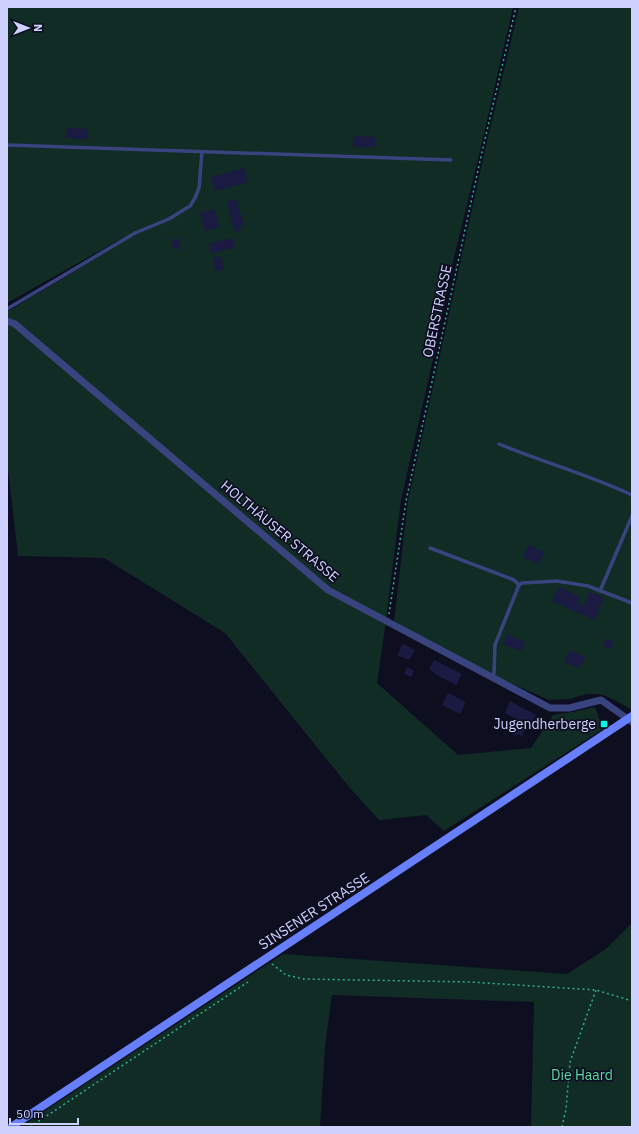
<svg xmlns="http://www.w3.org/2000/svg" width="639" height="1134" viewBox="0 0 639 1134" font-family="'IBM Plex Sans',sans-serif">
	<rect width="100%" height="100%" fill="#0e0e21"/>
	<g fill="#112b25">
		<path d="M7,7H513L480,151L451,270L434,355L401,500L385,628L377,683L458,755L531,748L553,715L572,712L595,707L603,729L444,831L426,815L379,820L349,787L225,633L104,558L18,556L7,460V312L131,237L128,235L7,303Z"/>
		<path d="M519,7H632V710L611,698L599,694H587L570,699L549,700L495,676L394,621L408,501L485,150Z"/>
		<path d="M632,923V1127H531L534,1002L332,995L325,1046L320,1127H20L283,954L567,974L606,949Z"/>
	</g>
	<g fill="#1b1a42">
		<path d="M67,128L88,129L87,139L66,138Z"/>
		<path d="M354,136L375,137V147H353Z"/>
		<path d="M244,168L248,182L215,191L211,177Z"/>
		<path d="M236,199L244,225L240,226L241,230L235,232L227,202Z"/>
		<path d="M214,209L219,227L205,231L200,213Z"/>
		<path d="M232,238L235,247L211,254L209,244Z"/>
		<path d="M172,239H179L180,249H173Z"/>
		<path d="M220,256L224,269L216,271L213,258Z"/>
		<path d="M528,545L544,552L539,564L523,557Z"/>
		<path d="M559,587L580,597L578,603L584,606L590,592L604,598L594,620L552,601Z"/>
		<path d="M507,634L525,642L521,651L503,644Z"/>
		<path d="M606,638L614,642L610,649L603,646Z"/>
		<path d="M403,644L415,650L409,660L397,655Z"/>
		<path d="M570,650L585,657L579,668L564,662Z"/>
		<path d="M434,660L462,674L456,685L435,674V673L429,669Z"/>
		<path d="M407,667L414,671L411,677L404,674Z"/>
		<path d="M448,693L466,702L460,714L442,705Z"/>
		<path d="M510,701L536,715L530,726L527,725L522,736L517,734L515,736L513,735L511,731L517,720L505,713Z"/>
	</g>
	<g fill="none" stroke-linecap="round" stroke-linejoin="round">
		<g stroke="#30b191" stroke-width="1.5" stroke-dasharray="2 3" stroke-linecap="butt">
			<path d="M389,614L406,501L482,152L516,7"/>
			<path d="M272,964L286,975L304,979L470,982L596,990L632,1001"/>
			<path d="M30,1127L248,982"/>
			<path d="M562,1127L566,1109L570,1062L596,990"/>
		</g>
		<g stroke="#39447f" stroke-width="3.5">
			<path d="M7,145L451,160"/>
			<path d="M7,309L135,233L169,219L190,206L195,198L199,188L202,152"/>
			<path d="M499,444C543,462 589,475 632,495"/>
			<path d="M430,548L514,580L519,585"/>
			<path d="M600,591L632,516"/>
			<path d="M492,677L494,673L495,645L519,585L522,583L557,581L588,586L632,603"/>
		</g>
		<path stroke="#39447f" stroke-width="7" d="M7,321L15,324L328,590L550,708H569L601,700L632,722"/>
		<path stroke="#677ffc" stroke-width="8" d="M11,1127L632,716"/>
	</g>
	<rect fill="#04f5e0" stroke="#0e0e21" stroke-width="1.5" x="600" y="720" width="8" height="8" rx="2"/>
	<g text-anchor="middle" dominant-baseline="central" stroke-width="3.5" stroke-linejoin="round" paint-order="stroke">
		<g font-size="14" fill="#cfd2fe" stroke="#0e0e21">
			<text transform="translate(437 311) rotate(-78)">OBERSTRASSE</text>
			<text transform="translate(280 531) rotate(40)">HOLTHÄUSER STRASSE</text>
			<text transform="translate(314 911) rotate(-33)">SINSENER STRASSE</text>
		</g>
		<g font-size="14" fill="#cfd2fe" stroke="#0e0e21" text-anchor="end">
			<text x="596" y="724">Jugendherberge</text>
		</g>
		<g font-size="14" fill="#5cdda5" stroke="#0e0e21">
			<text x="582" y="1075">Die Haard</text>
		</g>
	</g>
	<rect width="639" height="1134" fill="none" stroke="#cfd2fe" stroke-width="16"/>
	<g transform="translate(28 28) rotate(90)" stroke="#0e0e21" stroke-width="3" paint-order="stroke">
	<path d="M0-3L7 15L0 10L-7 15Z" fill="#cfd2fe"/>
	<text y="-6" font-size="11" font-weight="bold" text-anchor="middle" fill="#cfd2fe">N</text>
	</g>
	<path d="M10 1118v6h68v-6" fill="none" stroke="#cfd2fe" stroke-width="2"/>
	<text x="16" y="1118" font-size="12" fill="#cfd2fe" stroke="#0e0e21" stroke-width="3" paint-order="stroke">50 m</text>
</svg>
